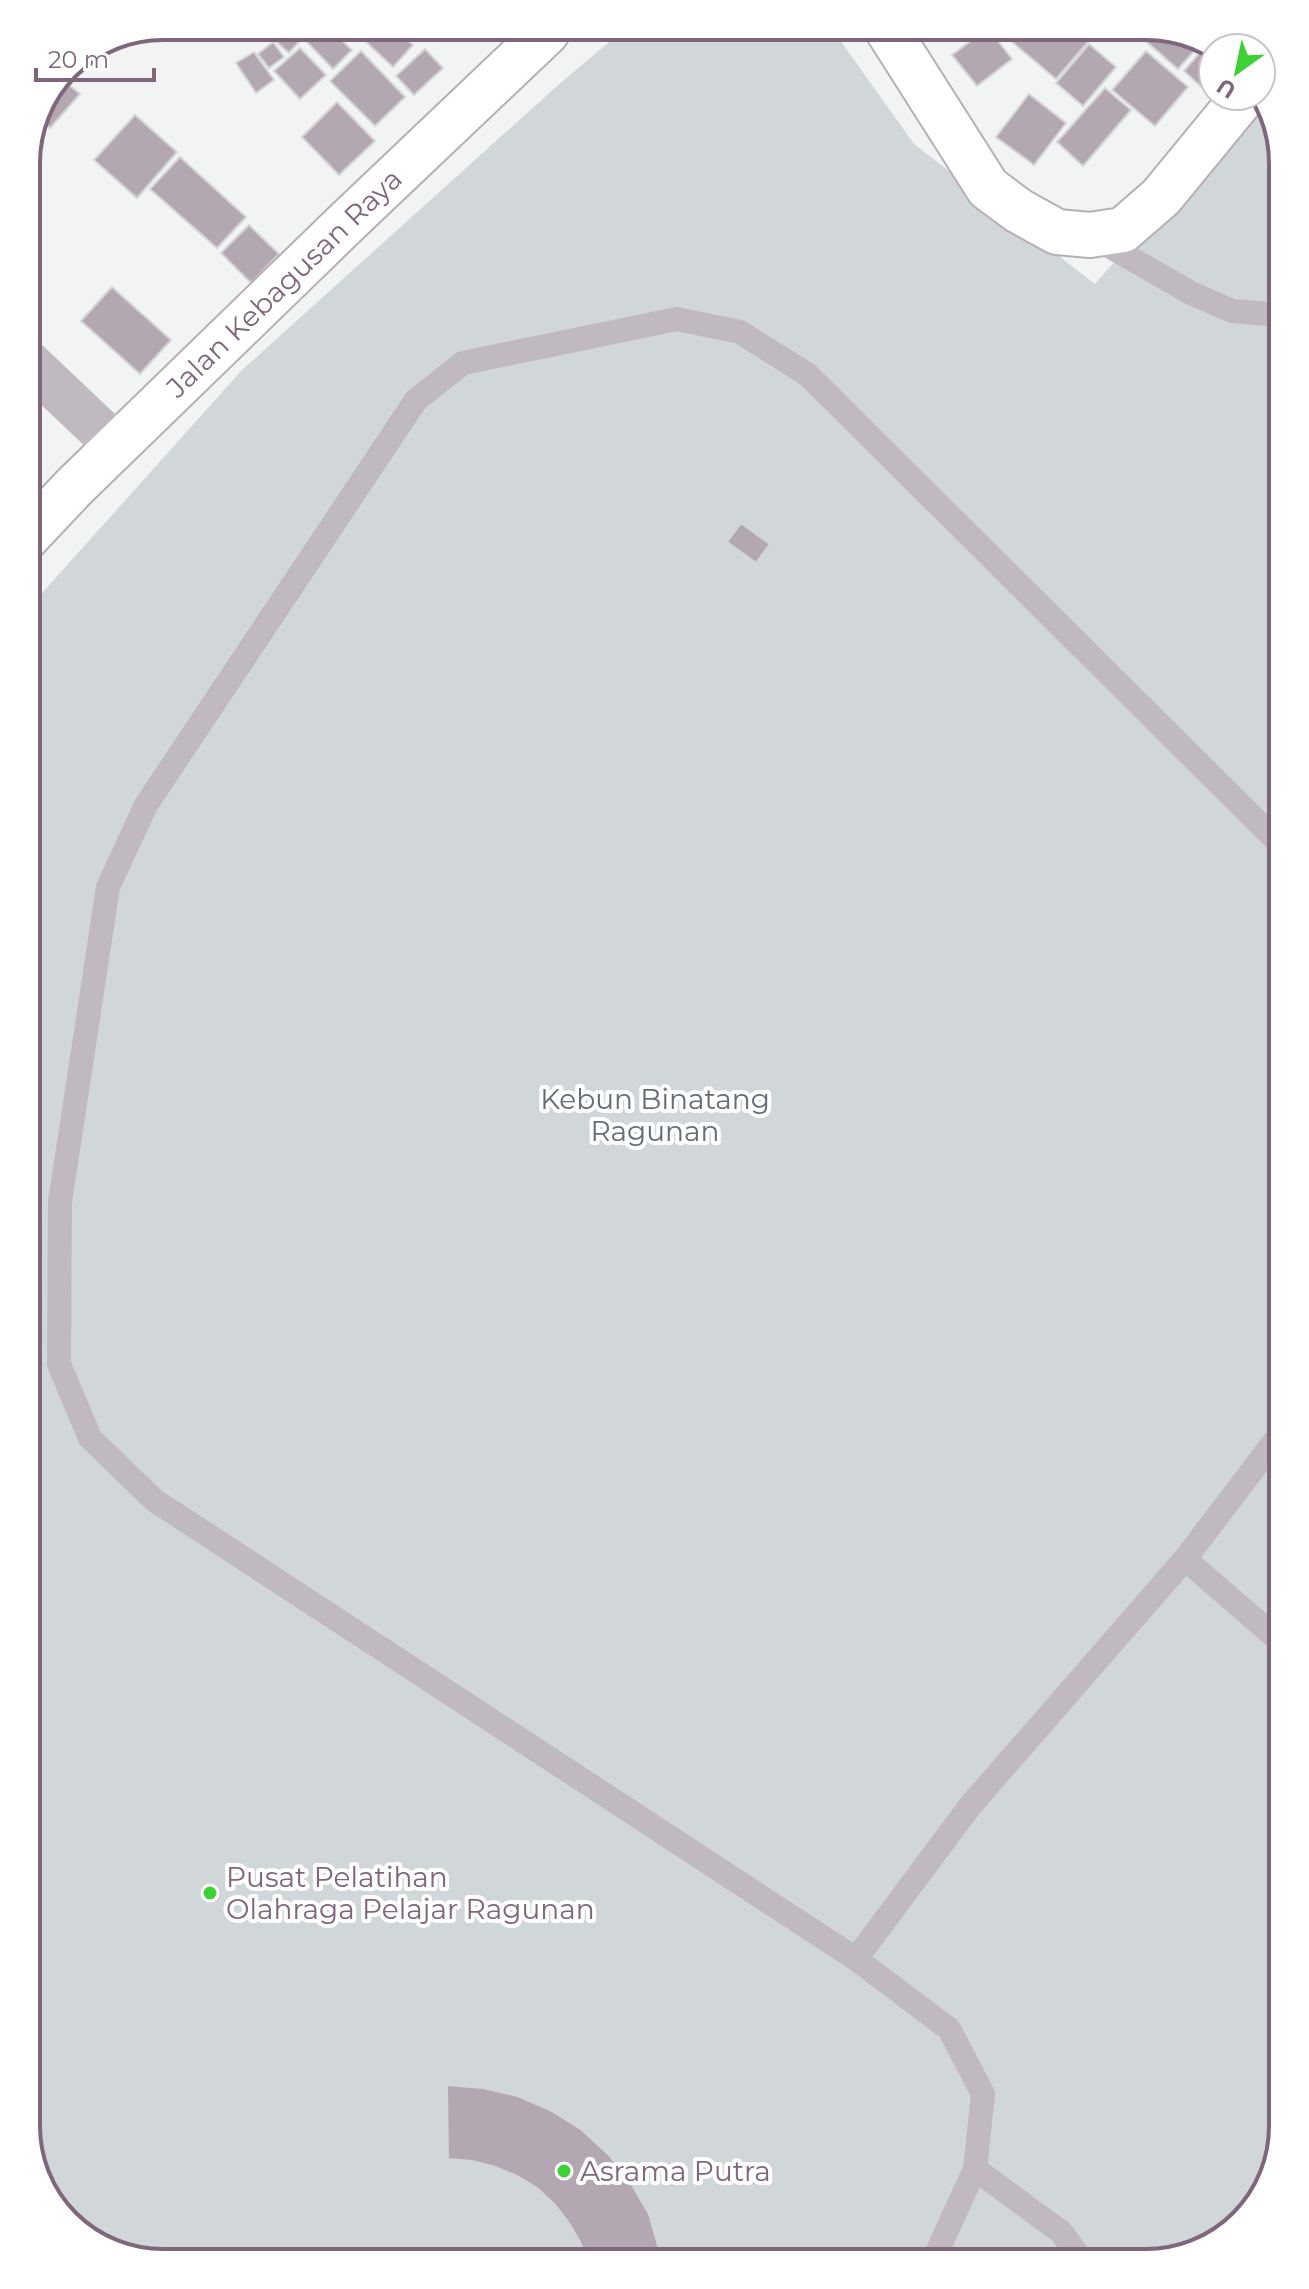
<svg xmlns="http://www.w3.org/2000/svg" width="1309" height="2289" viewBox="0 0 1309 2289" font-family="Montserrat,sans-serif">
	<rect width="100%" height="100%" fill="#f1f4f3"/>
	<path fill="#d1d6d9" d="M832,29L914,144L1095,284L1261,94L1269,103L1283,163V2127L1260,2202L1206,2249L1146,2263H154L87,2240L40,2186L26,2126V611L242,370L557,86L622,31Z"/>
	<g fill="#b3a8b2" stroke="#d4d6d5" stroke-width="2">
		<path d="M1149,26H1156L1188,37L1198,47L1178,69L1141,37Z"/>
		<path d="M1071,27L1088,42L1056,79L1011,41L1022,28Z"/>
		<path d="M988,28L1012,59L977,86L952,55Z"/>
		<path d="M306,34L289,53L269,35Z"/>
		<path d="M311,34H335L352,50L333,69L305,40Z"/>
		<path d="M368,34H401L413,45L393,67L363,39Z"/>
		<path d="M273,42L284,57L269,68L258,54Z"/>
		<path d="M1089,44L1116,67L1083,106L1056,83Z"/>
		<path d="M1207,44L1219,48H1213V86L1207,92L1184,71Z"/>
		<path d="M300,48L326,75L300,99L274,71Z"/>
		<path d="M425,49L443,68L414,95L396,76Z"/>
		<path d="M361,51L405,97L375,126L330,81Z"/>
		<path d="M1146,51L1188,87L1155,126L1112,90Z"/>
		<path d="M254,52L274,80L256,93L236,63Z"/>
		<path d="M61,78L80,94L50,128L42,121Z"/>
		<path d="M1105,88L1131,110L1083,166L1057,142Z"/>
		<path d="M1029,94L1066,123L1034,165L996,137Z"/>
		<path d="M337,102L375,141L339,175L302,137Z"/>
		<path d="M135,115L177,152L137,198L94,160Z"/>
		<path d="M180,157L246,217L217,248L150,189Z"/>
		<path d="M249,225L279,254L251,283L221,253Z"/>
		<path d="M112,287L171,340L140,374L81,321Z"/>
		<path d="M741,523L770,544L756,563L727,542Z"/>
		<path d="M447,2085L483,2088L518,2096L552,2111L582,2130L609,2155L631,2183L649,2214L663,2263H588L581,2244L569,2223L555,2205L537,2188L517,2176L495,2167L472,2161L448,2159Z"/>
	</g>
	<g fill="none" stroke-linecap="round" stroke-linejoin="round">
		<g stroke="#b7aeb6" stroke-width="48">
			<g id="secondary">
				<path d="M887,29L988,188L1019,211L1057,232L1090,235L1123,230L1161,197L1244,96"/>
				<path d="M26,538L74,487L347,222L547,32"/>
			</g>
		</g>
		<g stroke="#c1b9c0" stroke-width="24">
			<path d="M1090,235L1191,293L1232,311L1269,314L1283,308"/>
			<path d="M1185,1559L1283,1644"/>
			<path d="M856,1959L970,1806L1185,1559L1283,1430"/>
			<path d="M975,2169L1061,2232L1084,2263"/>
			<path d="M932,2263L975,2169L983,2094L949,2029L856,1959L154,1500L90,1438L59,1364L60,1202L108,887L146,805L416,400L463,363L677,319L740,332L808,375L1283,847"/>
		</g>
		<path stroke="#c1b9c0" stroke-width="44" d="M26,360L102,432L120,442"/>
		<use href="#secondary" stroke="#fff" stroke-width="44"/>
	</g>
	<g fill="#3dd135" stroke="#fff" stroke-width="3">
		<circle cx="210" cy="1893" r="8"/>
		<circle cx="564" cy="2171" r="8"/>
	</g>
	<g text-anchor="middle" dominant-baseline="central" stroke-width="8" stroke-linejoin="round" paint-order="stroke">
		<g font-size="28" fill="#7f667b" stroke="#fff">
			<text transform="translate(284 283) rotate(-44)">Jalan Kebagusan Raya</text>
		</g>
		<g font-size="28" fill="#646d77" stroke="#fff">
			<text x="655" y="1099">Kebun Binatang<tspan x="655" dy="32">Ragunan</tspan></text>
		</g>
		<g font-size="28" fill="#7f667b" stroke="#fff" text-anchor="start">
			<text x="226" y="1877">Pusat Pelatihan<tspan x="226" dy="32">Olahraga Pelajar Ragunan</tspan></text>
			<text x="580" y="2171">Asrama Putra</text>
		</g>
	</g>
	<path d="M0 0H1309V2289H0ZM163 40H1146A123 123 0 0 1 1269 163V2126A123 123 0 0 1 1146 2249H163A123 123 0 0 1 40 2126V163A123 123 0 0 1 163 40Z" fill="#fff" fill-rule="evenodd"/>
	<path fill="none" stroke="#7f667b" stroke-width="4" d="M163 40H1146A123 123 0 0 1 1269 163V2126A123 123 0 0 1 1146 2249H163A123 123 0 0 1 40 2126V163A123 123 0 0 1 163 40Z"/>
	<g transform="translate(1237 72) rotate(213)"><circle r="38" fill="#ffffff" stroke="#ccc2ca" stroke-width="2"/>
	<path d="M0-6L14 30L0 20L-14 30Z" fill="#3dd135"/>
	<text y="-12" font-size="22" font-weight="bold" text-anchor="middle" fill="#7f667b">U</text>
	</g>
	<path d="M36 68v12h118v-12" fill="none" stroke="#7f667b" stroke-width="4"/>
	<text x="48" y="68" font-size="24" fill="#7f667b" stroke="#ffffff" stroke-width="6" paint-order="stroke">20 m</text>
</svg>
